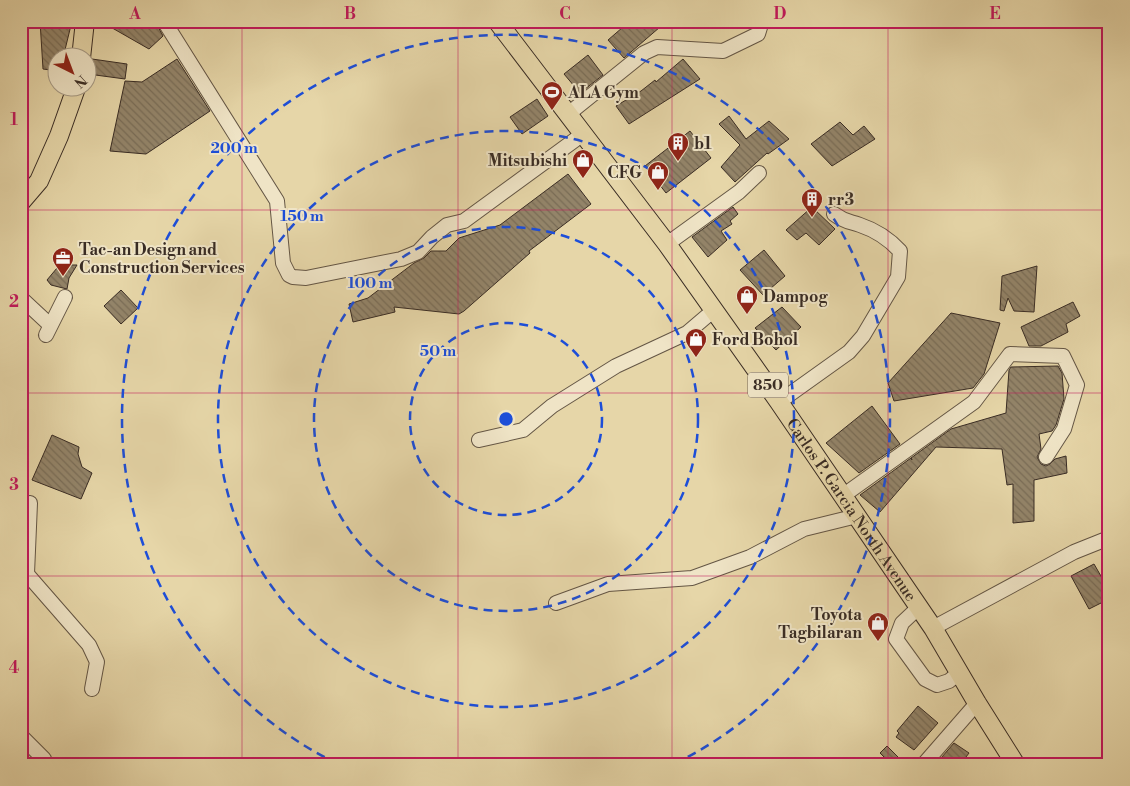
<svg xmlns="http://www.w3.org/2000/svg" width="1130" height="786" font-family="'Libre Bodoni',serif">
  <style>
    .building { fill: url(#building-back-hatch); stroke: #392c24 }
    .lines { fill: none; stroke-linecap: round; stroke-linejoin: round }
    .minor-casing { stroke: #645645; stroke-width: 16 }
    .major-casing { stroke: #392c24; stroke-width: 20 }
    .minor { stroke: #efe4c6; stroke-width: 14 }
    .major { stroke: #e6d6a8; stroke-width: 18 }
    .grid { fill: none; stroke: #c2185b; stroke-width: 1; stroke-opacity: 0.55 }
    .ring { fill: none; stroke: #1d4ed8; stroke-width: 2.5; stroke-dasharray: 9 6 }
    .labels { text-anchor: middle; stroke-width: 4; stroke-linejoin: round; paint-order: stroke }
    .shield { fill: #efe4c6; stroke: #706355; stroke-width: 1 }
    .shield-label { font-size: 15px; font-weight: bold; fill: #392c24 }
    .poi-label { font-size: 16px; font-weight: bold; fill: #392c24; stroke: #efe4c6; text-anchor: start }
    .street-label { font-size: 16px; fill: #392c24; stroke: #efe4c6 }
    .centre { fill: #1d4ed8; stroke: #efe4c6; stroke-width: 2.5 }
    .ring-label { font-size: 15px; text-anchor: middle; font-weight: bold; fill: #1d4ed8; stroke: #efe4c6; stroke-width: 4; stroke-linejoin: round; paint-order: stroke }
    .neatline { fill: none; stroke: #c2185b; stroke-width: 2 }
    .grid-label { font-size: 16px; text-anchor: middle; font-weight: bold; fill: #c2185b }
  </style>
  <defs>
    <pattern id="building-back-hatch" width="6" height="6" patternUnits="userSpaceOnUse" patternTransform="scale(1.25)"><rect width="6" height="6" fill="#938469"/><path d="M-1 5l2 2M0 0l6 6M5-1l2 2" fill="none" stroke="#796c56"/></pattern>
  </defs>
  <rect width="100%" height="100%" fill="#e6d6a8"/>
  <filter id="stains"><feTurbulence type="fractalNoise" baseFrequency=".004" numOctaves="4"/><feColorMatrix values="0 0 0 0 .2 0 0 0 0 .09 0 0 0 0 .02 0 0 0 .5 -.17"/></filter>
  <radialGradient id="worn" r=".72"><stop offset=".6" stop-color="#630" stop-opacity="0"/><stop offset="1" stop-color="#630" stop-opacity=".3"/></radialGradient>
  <g class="building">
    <path d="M40,21H72L63,58H58V71L43,69Z"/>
    <path d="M100,21H155L163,36L149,49Z"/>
    <path d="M630,21H667L624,58L608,40Z"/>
    <path d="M588,55L603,75L580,93L564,74Z"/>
    <path d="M92,59L127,64L125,79L88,74Z"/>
    <path d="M177,59L210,111L146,154L110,151L125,81L142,82Z"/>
    <path d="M683,59L700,79L629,124L616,106L641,91L655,80L656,82Z"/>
    <path d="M537,99L548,116L522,134L510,117Z"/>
    <path d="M729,116L746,139L769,121L789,139L768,154L767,153L735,182L721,167L740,145L719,124Z"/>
    <path d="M840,122L853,135L864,126L875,139L832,166L811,144Z"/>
    <path d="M690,131L711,158L666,193L645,166Z"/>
    <path d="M568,174L591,204L529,251L530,253L464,311L459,314L394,307L395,312L353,322L349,304L368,298L414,263L424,258L431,251H446L459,238L500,225Z"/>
    <path d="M733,207L738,214L730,221L732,224L721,231L727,240L708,257L692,237Z"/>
    <path d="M812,207L835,229L819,245L806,233L797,240L786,230Z"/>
    <path d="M764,250L785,276L763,295L740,270Z"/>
    <path d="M62,262L66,265H77L69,278L67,289L51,285L47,280Z"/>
    <path d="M1037,266L1034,312L1014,311L1008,298L1004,311L1000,310L1002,276Z"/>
    <path d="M121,290L138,308L121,324L104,306Z"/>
    <path d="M1073,302L1080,316L1066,324L1068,332L1041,346H1029L1021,327Z"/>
    <path d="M782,307L801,327L776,350L755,328Z"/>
    <path d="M951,313L1000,323L984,374L973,388L894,401L888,383Z"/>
    <path d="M1058,366L1062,373L1064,399L1056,425L1052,431L1039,434L1041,449L1037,457L1041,464L1046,466L1050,464L1055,459L1066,456L1067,473L1034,480V521L1013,523V484L1007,485L1002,449L936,447L880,512L860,495L911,458L912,460L911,458L951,429L1006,413L1009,370L1011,367Z"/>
    <path d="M872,406L900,444L859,473L826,443Z"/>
    <path d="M52,435L79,447L78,454L82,467L92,473L81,499L32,480Z"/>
    <path d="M1094,564L1109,590V599L1089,609L1071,576Z"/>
    <path d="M918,706L938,723L914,750L896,737L899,733L897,731Z"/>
    <path d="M954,743L969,753L960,765H935Z"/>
    <path d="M887,746L906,765H880L886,759L880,753Z"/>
  </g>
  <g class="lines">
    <g class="minor-casing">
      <g id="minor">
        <path d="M164,21L277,201L283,263L289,275L293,277L306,278L401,259L418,252L432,237L447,225L464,221L583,134"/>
        <path d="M567,115L644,53L657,47L723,51L758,34L762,21"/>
        <path d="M667,244L739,192L759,173"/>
        <path d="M21,298L50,325"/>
        <path d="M46,335L65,297"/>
        <path d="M779,402L849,352L863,336L898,277L900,251C889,239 875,230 860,225C848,221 845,222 834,214"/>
        <path d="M479,440L523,430L552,406L616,366L687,333L714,310"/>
        <path d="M844,495L974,402L1010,354L1063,356L1077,385L1064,429L1046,457"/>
        <path d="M27,574L89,645L97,662L92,689"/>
        <path d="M22,579L27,574L30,503"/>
        <path d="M556,603L608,584L692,578L750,557L804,529L857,516"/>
        <path d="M919,607L902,623L896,639L925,679L937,685L949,681L959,673"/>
        <path d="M933,628L1074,552L1109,538"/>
        <path d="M21,736L44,759"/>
        <path d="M923,765L977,703"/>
      </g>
    </g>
    <g class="major-casing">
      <g id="major">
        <path id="s1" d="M497,21L667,244L779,402L933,628L977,703L1016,765"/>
        <path d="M81,58L85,21"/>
        <path d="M21,202L39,181L59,136L76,88"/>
      </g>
    </g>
    <use href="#minor" class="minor"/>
    <use href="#major" class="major"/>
  </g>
  <path class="grid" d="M242,21V765M458,21V765M672,21V765M888,21V765M21,210H1109M21,393H1109M21,576H1109"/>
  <g class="ring">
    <circle cx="506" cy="419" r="96"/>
    <circle cx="506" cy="419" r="192"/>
    <circle cx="506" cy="419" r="288"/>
    <path d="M338 764A384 384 0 1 1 674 764"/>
  </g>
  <defs>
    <g id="stadium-pin" transform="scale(1.125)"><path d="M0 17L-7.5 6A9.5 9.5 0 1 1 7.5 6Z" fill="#8f2418" stroke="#efe4c6"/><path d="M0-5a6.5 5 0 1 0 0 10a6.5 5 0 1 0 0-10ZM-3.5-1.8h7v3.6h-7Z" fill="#fff"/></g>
    <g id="building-pin" transform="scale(1.125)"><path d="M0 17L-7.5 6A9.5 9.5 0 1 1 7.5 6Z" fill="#8f2418" stroke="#efe4c6"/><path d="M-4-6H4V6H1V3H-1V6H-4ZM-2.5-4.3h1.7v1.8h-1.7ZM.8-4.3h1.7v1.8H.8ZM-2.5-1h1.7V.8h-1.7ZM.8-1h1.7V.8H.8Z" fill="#fff"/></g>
    <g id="shop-pin" transform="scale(1.125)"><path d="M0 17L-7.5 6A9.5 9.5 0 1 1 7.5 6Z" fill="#8f2418" stroke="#efe4c6"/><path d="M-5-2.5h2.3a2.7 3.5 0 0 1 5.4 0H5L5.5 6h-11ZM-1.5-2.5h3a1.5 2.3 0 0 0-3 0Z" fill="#fff"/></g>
    <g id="office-pin" transform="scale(1.125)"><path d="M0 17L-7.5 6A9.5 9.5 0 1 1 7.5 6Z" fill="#8f2418" stroke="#efe4c6"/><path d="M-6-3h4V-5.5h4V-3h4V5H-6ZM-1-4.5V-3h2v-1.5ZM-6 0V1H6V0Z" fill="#fff"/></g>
  </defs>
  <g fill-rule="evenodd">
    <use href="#stadium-pin" x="552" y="92"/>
    <use href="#building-pin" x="678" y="143"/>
    <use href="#shop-pin" x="583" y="160"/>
    <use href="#shop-pin" x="658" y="172"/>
    <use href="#building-pin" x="812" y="199"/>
    <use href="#office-pin" x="63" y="258"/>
    <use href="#shop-pin" x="747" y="296"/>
    <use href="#shop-pin" x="696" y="339"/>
    <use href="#shop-pin" x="878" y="623"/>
  </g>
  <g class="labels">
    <rect class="shield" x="748" y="372.5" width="40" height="25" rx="4"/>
    <g class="shield-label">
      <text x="768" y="390">850</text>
    </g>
    <g class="poi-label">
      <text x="568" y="98">ALA Gym</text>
      <text x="694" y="149">b1</text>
      <text x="567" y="166" text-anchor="end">Mitsubishi</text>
      <text x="642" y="178" text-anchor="end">CFG</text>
      <text x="828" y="205">rr3</text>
      <text x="79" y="255">Tac-an Design and<tspan x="79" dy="18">Construction Services</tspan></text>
      <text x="763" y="302">Dampog</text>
      <text x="712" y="345">Ford Bohol</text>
      <text x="862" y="620" text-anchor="end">Toyota<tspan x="862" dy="18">Tagbilaran</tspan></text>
    </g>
    <g class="street-label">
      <text dy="6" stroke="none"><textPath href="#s1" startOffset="604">Carlos P. Garcia North Avenue</textPath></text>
    </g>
  </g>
  <circle cx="506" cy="419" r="8" class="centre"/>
  <g class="ring-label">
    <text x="234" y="153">200 m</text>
    <text x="302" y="221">150 m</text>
    <text x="370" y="288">100 m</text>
    <text x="438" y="356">50 m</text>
  </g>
  <rect width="1130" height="786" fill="none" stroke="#e6d6a8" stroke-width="55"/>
  <g transform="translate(72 72) rotate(138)"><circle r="24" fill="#efe4c6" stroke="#a69a85"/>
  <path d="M0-4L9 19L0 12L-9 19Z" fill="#8f2418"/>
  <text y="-8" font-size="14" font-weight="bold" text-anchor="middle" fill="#392c24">N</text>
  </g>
  <rect x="28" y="28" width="1074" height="730" class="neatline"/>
  <g class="grid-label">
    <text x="135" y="19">A</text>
    <text x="350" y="19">B</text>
    <text x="565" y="19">C</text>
    <text x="780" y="19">D</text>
    <text x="995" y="19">E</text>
    <text x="14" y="125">1</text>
    <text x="14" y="307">2</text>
    <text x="14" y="490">3</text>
    <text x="14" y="673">4</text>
  </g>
  <rect width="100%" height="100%" filter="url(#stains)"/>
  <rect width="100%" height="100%" fill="url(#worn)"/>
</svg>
